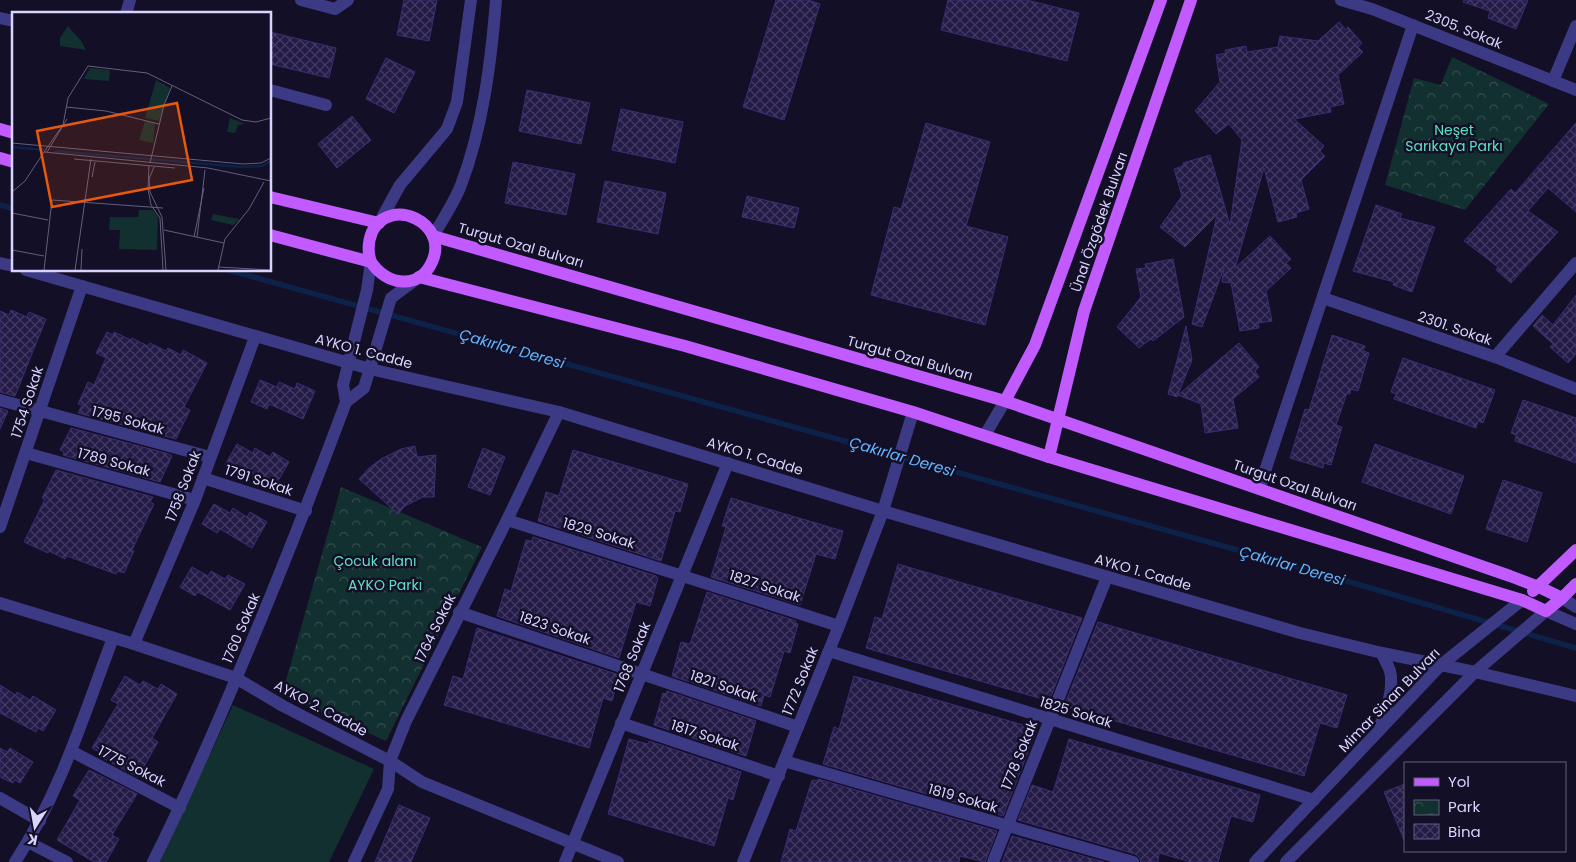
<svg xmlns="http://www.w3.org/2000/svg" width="1576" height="862" font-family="Poppins,sans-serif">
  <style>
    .park { fill: url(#park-crowns) }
    .garden { fill: #12302f }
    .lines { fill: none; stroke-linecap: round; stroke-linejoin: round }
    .stream { stroke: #0c2248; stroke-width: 5.5 }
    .building { fill: url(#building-cross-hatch); stroke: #3b2d73 }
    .minor { stroke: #3d3a85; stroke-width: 12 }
    .major { stroke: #c25bff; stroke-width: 12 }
    .labels { text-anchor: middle; stroke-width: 5; stroke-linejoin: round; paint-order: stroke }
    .street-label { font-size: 14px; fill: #d9d4ff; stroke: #130f26 }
    .park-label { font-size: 14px; fill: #5fe0c0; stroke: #130f26 }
    .water-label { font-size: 15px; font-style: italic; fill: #62b6ff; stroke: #130f26 }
    .inset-river { fill: none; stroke: #0c2248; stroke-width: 2.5 }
    .inset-road { fill: none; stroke: #625e7d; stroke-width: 1 }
    .view { fill: #e8590c; fill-opacity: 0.15; stroke: #e8590c; stroke-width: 2.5 }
    .inset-edge { fill: none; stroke: #d9d4ff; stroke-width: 2.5 }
  </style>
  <defs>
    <pattern id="park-crowns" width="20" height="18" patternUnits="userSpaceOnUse" patternTransform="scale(1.25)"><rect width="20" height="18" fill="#12302f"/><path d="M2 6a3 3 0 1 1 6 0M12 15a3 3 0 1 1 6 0" fill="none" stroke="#344d4e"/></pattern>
    <pattern id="building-cross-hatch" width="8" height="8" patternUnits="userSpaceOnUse" patternTransform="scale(1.25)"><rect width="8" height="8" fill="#241b47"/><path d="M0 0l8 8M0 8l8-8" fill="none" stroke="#433b63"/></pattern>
  </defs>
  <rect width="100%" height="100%" fill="#130f26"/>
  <g class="park">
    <path d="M1452,57L1549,104L1465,210L1385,185L1414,78L1441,85Z"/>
    <path d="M341,487L482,547L386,741L282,694Z"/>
  </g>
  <path class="garden" d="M233,705L374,769L329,862H160Z"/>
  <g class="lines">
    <g class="stream">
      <path d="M0,205L14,209"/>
      <path d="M228,270L1295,566L1576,648"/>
    </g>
  </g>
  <g class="building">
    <path d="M404,0H437L429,41L397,35Z"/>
    <path d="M776,0H808L820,4L784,120L743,107Z"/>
    <path d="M948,0H1027L1079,13L1067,61L941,30Z"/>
    <path d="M1464,0H1528L1516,29L1488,18L1490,11L1463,2Z"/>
    <path d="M1339,22L1346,30L1348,27L1362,43L1358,47L1363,52L1338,75L1344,104L1330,107L1331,112L1294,119L1324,146L1320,151L1325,156L1301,180L1309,209L1296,213L1297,217L1278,222L1264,168L1235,268L1270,236L1291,259L1286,263L1291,268L1266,291L1272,321L1258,323L1259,328L1240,331L1231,283L1222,282L1224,268L1202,327L1192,324L1217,215L1185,247L1160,227L1182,196L1174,169L1183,166V163L1210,155L1230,225L1242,140L1229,124L1216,134L1195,111L1220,82L1216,55L1226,53L1225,50L1246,46L1247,52L1278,47L1280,36L1318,41Z"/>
    <path d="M270,32L336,48L329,78L270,64Z"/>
    <path d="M386,58L415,72L394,113L366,99Z"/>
    <path d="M527,90L590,103L581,144L519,131Z"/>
    <path d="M621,109L683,122L675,163L612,150Z"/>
    <path d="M352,116L371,140L337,168L318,144Z"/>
    <path d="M926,123L990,142L966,226L1008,237L985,325L871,295L894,207L901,209Z"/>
    <path d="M1576,123V212L1548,188L1528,211L1558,232L1511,283L1496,270L1498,267L1464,241L1511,189L1515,193Z"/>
    <path d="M513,162L575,174L566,215L505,203Z"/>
    <path d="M605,181L666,193L658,234L597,222Z"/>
    <path d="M747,196L799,208L794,228L742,217Z"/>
    <path d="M1376,205L1402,214L1400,218L1435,227L1412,292L1393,285L1394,282L1353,271Z"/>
    <path d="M1173,259L1184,317L1153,341L1151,339L1139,348L1117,327L1141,297L1136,269L1146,268L1145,264Z"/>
    <path d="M1576,295V354L1568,363L1550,347L1553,344L1533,326L1542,315L1553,325Z"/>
    <path d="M11,310L27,317L29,312L46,319L15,396L0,392V311L9,315Z"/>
    <path d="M1186,326L1192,360L1177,397L1168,394Z"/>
    <path d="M107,332L113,335L114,332L131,340L132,338L148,346L150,343L166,351L168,348L181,355L183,350L207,363L184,407L190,410L176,439L78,413L82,405L78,404L88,382L94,385L106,358L96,353Z"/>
    <path d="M1332,335L1365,346L1363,351L1369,353L1358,391L1351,389L1350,394L1347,393L1336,425L1342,427L1331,465L1324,463L1323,468L1290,458L1305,409L1309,410Z"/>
    <path d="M1239,343L1259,367L1255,371L1259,377L1233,399L1238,428L1205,433L1201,404L1178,395Z"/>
    <path d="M1403,358L1495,390L1483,423L1478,421L1476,428L1394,399L1396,394L1391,392Z"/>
    <path d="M260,380L277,387L279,382L295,389L297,383L315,391L303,419L269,404L267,409L251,402Z"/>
    <path d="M1523,400L1576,418V463L1515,441L1516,435L1511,433Z"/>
    <path d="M0,408L8,411L0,429Z"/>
    <path d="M71,428L169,454L172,456L160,482L63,455L64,452L60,450Z"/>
    <path d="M237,444L253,453L255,448L270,457L273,452L289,462L274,488L242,469L240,473L225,465Z"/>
    <path d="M1375,444L1464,476L1451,514L1362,482Z"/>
    <path d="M415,446L417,457L436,455L434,497H423L405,506L398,514L359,479L369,468L381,459L401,449Z"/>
    <path d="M483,448L505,457L490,495L468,487Z"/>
    <path d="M573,450L688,484L680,512L675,511L661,561L538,521L546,492L559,496Z"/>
    <path d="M56,470L153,497L150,502L154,504L132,550L134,551L124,573L118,571L116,574L67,556L65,559L49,551L48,553L24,542L45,499L42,498Z"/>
    <path d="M1503,480L1542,493L1527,542L1486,529Z"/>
    <path d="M731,498L843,531L835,559L816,554L800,605L711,577L726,527L722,526Z"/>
    <path d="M214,504L230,513L233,508L247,517L250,512L267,522L252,548L220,529L217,533L202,524Z"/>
    <path d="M533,537L656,576L658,578L650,606L636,602L619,658L497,616L505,589L511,591L526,540L532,541Z"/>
    <path d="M898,564L1082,618L1049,701L866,648L875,617L882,619Z"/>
    <path d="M192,567L208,576L211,571L225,579L228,575L245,584L230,610L198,592L195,596L180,587Z"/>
    <path d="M707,592L796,621L795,623L798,624L790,653L784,651L770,697L764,695L761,706L672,676L681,642L690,644Z"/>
    <path d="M1098,622L1347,695L1337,728L1320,723L1304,776L1064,706Z"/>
    <path d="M477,628L619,675L612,701L603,698L589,748L444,705L453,676L463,679Z"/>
    <path d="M125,676L140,685L143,681L158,689L161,684L177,694L152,738L158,742L138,777L97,755L99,752L92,748L118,704L111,700Z"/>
    <path d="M854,676L1037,729L1003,816L823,764L834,727L839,729Z"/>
    <path d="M0,685L16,695L17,692L30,700L33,696L56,710L43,731L38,728L36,732L0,713Z"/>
    <path d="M667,691L756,721L746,756L654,725L663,693L666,694Z"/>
    <path d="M629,739L648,744L649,741L741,772L733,800L728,798L714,846L608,814Z"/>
    <path d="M1069,739L1260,795L1253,822L1231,816L1218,862H1191L1159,853L1158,862H1141L1139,857L1135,854L1018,820L1032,785L1053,792Z"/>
    <path d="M0,748L7,752L10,748L33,762L20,783L15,780L13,783L0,777Z"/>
    <path d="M89,770L137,794L112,835L119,839L106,862H94L57,840L80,800L73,796Z"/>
    <path d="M818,779L997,831L985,862L960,856L959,862H781L790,829L796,831L812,780L818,781Z"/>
    <path d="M1405,784V840H1404L1384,792Z"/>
    <path d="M399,805L430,818L411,862H375Z"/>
    <path d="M1012,836L1104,862H1002Z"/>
  </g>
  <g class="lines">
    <g class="minor">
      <path d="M301,0L335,9L348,0"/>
      <path d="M1341,0L1372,9L1576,90"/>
      <path d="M126,14L130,0"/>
      <path d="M0,18L14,21"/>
      <path d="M1553,81L1576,26"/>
      <path d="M270,90L326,105"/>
      <path d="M379,223L400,185L447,129L457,102L471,0"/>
      <path d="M433,236C443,219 454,203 461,185C483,127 491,62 496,0"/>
      <path d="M0,263L14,266"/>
      <path d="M26,270L370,369L559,412L883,511L1300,633L1382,653L1475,672L1576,696"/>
      <path d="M1323,298L1495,357L1576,389"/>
      <path d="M1495,357L1576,263"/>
      <path d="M0,400L210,457"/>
      <path d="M346,402L364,388L391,298L418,278"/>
      <path d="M985,435L1005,401"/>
      <path d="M26,453L195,500"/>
      <path d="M203,478L306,511"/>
      <path d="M1259,489L1413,25"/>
      <path d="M507,520L839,626"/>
      <path d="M0,527L82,286"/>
      <path d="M1562,598L1576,607"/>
      <path d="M0,603L134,644L236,678L283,706L390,761L422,782L618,862"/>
      <path d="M459,612L798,727"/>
      <path d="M134,644L195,500L255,337"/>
      <path d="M829,651L1314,800"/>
      <path d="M621,723L779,776"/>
      <path d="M1380,725C1387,711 1394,686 1390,671C1388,665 1384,659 1382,653"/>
      <path d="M71,751L180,808"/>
      <path d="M784,761L1133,862"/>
      <path d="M0,798L40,821"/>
      <path d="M28,842L67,862"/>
      <path d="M15,862C60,794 84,714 113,638"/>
      <path d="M153,862C188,792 219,720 249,648C283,567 315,485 346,402L343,385L367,290L371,262"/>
      <path d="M354,862L388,789L390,761L406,721L507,520L559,412"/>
      <path d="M565,862L728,463"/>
      <path d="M743,862L839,626L883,511L913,412"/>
      <path d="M993,862L1107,577"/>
      <path d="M1255,862L1441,665L1522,600"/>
      <path d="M1286,862L1475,672L1546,611L1576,624"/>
    </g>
    <g class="major">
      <path d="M0,129L14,133"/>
      <path d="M0,158L14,162"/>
      <path d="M270,197L379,223"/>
      <path d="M270,235L371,262C386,285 419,291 432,262C450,223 390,195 372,232C368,242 367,251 371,262"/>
      <path d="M433,236L1005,401L1510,576L1539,587L1562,598"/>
      <path d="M419,277L685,346L913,412L1049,457L1522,600L1546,611L1562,598L1576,584"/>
      <path d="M1005,401L1035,345L1161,0"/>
      <path d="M1049,457L1084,311L1191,0"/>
      <path d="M1533,591L1576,550"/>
    </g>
  </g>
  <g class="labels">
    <g class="street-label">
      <text transform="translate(1464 29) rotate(22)" y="5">2305. Sokak</text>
      <text transform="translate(1099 222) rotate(-71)" y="5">Ünal Özgödek Bulvarı</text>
      <text transform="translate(521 245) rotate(16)" y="5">Turgut Ozal Bulvarı</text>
      <text transform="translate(1455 328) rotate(19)" y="5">2301. Sokak</text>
      <text transform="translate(364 351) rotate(15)" y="5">AYKO 1. Cadde</text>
      <text transform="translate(910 358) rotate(16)" y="5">Turgut Ozal Bulvarı</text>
      <text transform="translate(27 402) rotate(-72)" y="5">1754 Sokak</text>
      <text transform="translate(128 420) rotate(15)" y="5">1795 Sokak</text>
      <text transform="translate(755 456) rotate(17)" y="5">AYKO 1. Cadde</text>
      <text transform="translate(114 462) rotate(15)" y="5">1789 Sokak</text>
      <text transform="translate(259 480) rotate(18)" y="5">1791 Sokak</text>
      <text transform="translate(1295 485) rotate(19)" y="5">Turgut Ozal Bulvarı</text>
      <text transform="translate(183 486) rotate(-69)" y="5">1758 Sokak</text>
      <text transform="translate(599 533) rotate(17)" y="5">1829 Sokak</text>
      <text transform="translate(1143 572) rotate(16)" y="5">AYKO 1. Cadde</text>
      <text transform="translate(765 586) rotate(18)" y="5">1827 Sokak</text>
      <text transform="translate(241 628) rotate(-67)" y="5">1760 Sokak</text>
      <text transform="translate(435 628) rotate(-64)" y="5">1764 Sokak</text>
      <text transform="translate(555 628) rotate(19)" y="5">1823 Sokak</text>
      <text transform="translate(632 657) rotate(-68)" y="5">1768 Sokak</text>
      <text transform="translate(800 681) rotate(-68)" y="5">1772 Sokak</text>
      <text transform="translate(724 686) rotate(19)" y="5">1821 Sokak</text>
      <text transform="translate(1389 700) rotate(-46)" y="5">Mimar Sinan Bulvarı</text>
      <text transform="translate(321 708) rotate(28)" y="5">AYKO 2. Cadde</text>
      <text transform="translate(1076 712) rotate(17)" y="5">1825 Sokak</text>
      <text transform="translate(705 735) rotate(18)" y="5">1817 Sokak</text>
      <text transform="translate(1019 755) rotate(-68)" y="5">1778 Sokak</text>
      <text transform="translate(132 766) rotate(27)" y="5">1775 Sokak</text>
      <text transform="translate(963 798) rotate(16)" y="5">1819 Sokak</text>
    </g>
    <g class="park-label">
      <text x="1454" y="135">Neşet<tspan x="1454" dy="16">Sarıkaya Parkı</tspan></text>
      <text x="375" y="566">Çocuk alanı</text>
      <text x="385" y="590">AYKO Parkı</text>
    </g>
    <g class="water-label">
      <text transform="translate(512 349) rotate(16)" y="5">Çakırlar Deresi</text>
      <text transform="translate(902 457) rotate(16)" y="5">Çakırlar Deresi</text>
      <text transform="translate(1292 566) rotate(16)" y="5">Çakırlar Deresi</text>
    </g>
  </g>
  <g transform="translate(12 12)">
    <rect width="259" height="259" fill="#130f26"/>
    <path d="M56,14L70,30L74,38L48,34V26Z" fill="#12302f"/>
    <path d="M78,56L98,58L97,69L72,67ZM218,106L233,112L226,113L223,121L215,120ZM133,109L143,111L141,131L127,128ZM127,198H141L146,205L145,238L107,237L108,218H97L98,205H126ZM201,202L227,207V208L221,213L199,208Z" fill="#12302f"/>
    <path d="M144,68L158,76L147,109L133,106Z" fill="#12302f"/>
    <path class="inset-river" d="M0,135L32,138M43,139L230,155L250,154L259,149"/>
    <path class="inset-road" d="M76,54L135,61L230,108L244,110L259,106M54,95L94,99L147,112M0,131L231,152L249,151L259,146M32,140L51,113L56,86L76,54M35,140L55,107M62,147L163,156M138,151L152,93L160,74M137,154L136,177L139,193L148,206L151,258M142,155L137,167L138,180L150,205L154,258M80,165L83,150M0,180L13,169L32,140L196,156L259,169M0,201L36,208M152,218L212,231M182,225L192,176M185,225L193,158M0,238L32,244M206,255L259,258M32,258L40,188L151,196M63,258L79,147M69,258L70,237M206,258L213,227L237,197L252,170"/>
    <path class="view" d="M165,91L180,168L40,195L25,119Z"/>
    <rect width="259" height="259" class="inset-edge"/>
  </g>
  <rect x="1404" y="762" width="162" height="90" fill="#130f26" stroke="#625e7d"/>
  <rect x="1414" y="778" width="25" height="8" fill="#c25bff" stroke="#625e7d"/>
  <text x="1448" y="787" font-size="15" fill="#d9d4ff">Yol</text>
  <rect x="1414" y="800" width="25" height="15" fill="url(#park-crowns)" stroke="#625e7d"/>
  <text x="1448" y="812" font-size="15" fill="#d9d4ff">Park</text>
  <rect x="1414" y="824" width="25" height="15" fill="url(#building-cross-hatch)" stroke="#625e7d"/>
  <text x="1448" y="837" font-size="15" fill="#d9d4ff">Bina</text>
  <g transform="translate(35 827) rotate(191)" stroke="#130f26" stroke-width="4" paint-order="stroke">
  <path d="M0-4L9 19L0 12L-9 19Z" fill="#d9d4ff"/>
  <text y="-8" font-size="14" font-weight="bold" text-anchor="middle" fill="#d9d4ff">K</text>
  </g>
</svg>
